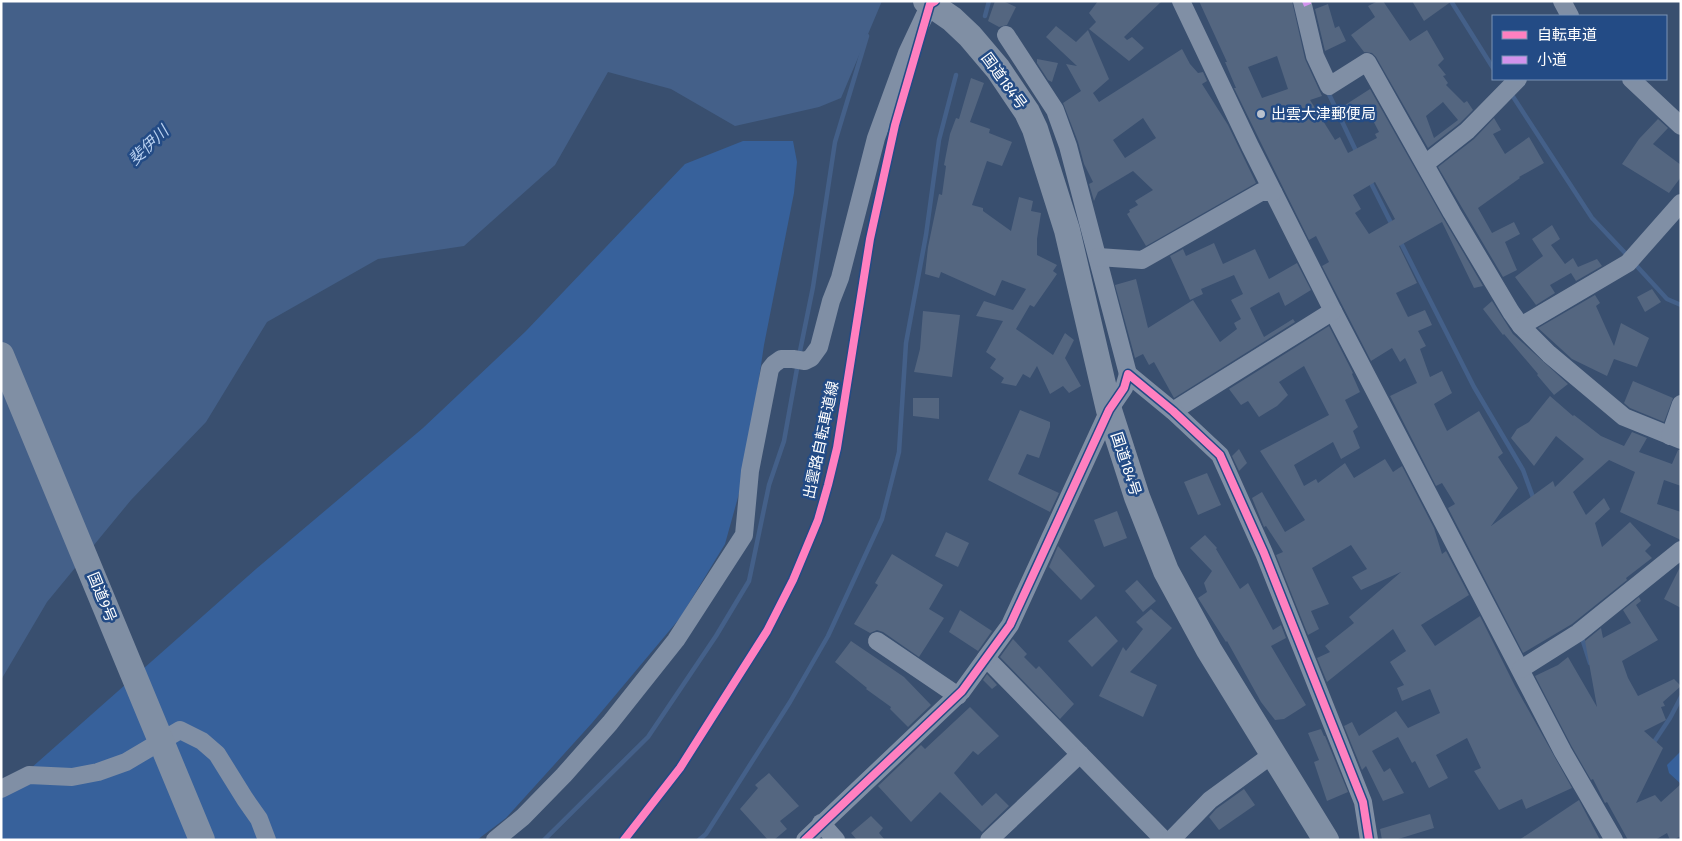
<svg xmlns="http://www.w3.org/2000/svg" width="1682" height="841" font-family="'Fira Sans Condensed','Noto Sans JP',sans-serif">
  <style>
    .green { fill: #37619b }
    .water { fill: #446089 }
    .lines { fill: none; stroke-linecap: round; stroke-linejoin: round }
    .stream { stroke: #446089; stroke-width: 4.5 }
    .building { fill: #546680; fill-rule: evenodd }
    .minor { stroke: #808fa5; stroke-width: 18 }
    .highway { stroke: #808fa4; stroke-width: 26 }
    .quiet { stroke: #d193ec; stroke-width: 6; stroke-dasharray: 12 6; stroke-linecap: butt }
    .cycleway-casing { stroke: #234b85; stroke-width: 11 }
    .cycleway { stroke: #ff80c0; stroke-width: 8 }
    .poi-dot { fill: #bac1cd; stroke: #234b85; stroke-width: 2 }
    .labels { text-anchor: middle; stroke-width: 5; stroke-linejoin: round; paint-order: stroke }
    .street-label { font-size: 15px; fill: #fff; stroke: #234b85 }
    .poi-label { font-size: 15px; fill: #fff; stroke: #234b85; text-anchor: start }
    .water-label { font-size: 16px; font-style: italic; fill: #b8d0f0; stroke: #234b85 }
  </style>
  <rect width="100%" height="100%" fill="#394f6f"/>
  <g class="green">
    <path d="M743,141H793L797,162L794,193L764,345L745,472L725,544L680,618L592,723L506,818L477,840H1V781L30,769L256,569L423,428L526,331L685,164Z"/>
    <path d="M1681,751V784L1669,773L1667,765Z"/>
  </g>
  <path class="water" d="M1,1H882L841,98L819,107L735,126L671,89L608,72L555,165L464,246L378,259L267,322L206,422L131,500L47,602L1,680Z"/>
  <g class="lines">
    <g class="stream">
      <path d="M1451,1L1493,68"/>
      <path d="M985,16L989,1"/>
      <path d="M1327,90L1357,153"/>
      <path d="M1510,92L1592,218L1628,256"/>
      <path d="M1370,181L1392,225"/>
      <path d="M1400,241L1474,387L1523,470L1534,500"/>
      <path d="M1633,262L1667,299L1681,305"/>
      <path d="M799,356L813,287L835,142L867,36"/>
      <path d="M1581,635L1590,663"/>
      <path d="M1652,745L1670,718L1681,697"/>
      <path d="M544,840L648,737L716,636L749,581L769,485L784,441L798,363"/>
      <path d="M699,840L706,834L790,702L828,636L882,519L899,452L906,343L926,235L939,140L956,75"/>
    </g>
  </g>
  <g class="building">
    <path d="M995,1H1003L1016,7L1007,25L999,27L988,21Z"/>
    <path d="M1098,1H1162L1124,37L1127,40L1132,37L1144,48L1129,61L1089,29L1096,22L1089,13Z"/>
    <path d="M1199,1H1292L1305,59L1322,96L1310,100L1335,140L1340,137L1348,153L1377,138L1375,134L1379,132L1366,107L1347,118L1342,107L1370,89L1443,218L1483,286L1474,288L1442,222L1399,246L1417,283L1396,293L1408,317L1425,310L1432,325L1418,331L1426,346L1420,349L1430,377L1442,371L1452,393L1434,404L1447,431L1479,411L1503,453L1498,457L1518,488L1491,526L1553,481L1555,487L1584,459L1556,436L1534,466L1511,438L1517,429L1529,422L1550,396L1573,416L1574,415L1601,436L1624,446L1632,432L1647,438L1639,452L1672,464L1678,450H1681V486L1664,480L1657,504L1681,512V540L1620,512L1635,472L1609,460L1573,492L1586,515L1604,498L1610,509L1595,523L1602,547L1630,522L1651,545L1645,551L1652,558L1626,578L1627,580L1572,624L1523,653L1448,508L1455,504L1442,483L1436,486L1390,396L1417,383L1405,358L1400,362L1392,348L1371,361L1322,266L1329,262L1316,236L1309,240L1260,141L1234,88H1236L1225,62H1227ZM1277,56L1288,89L1262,98L1248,67ZM1375,182L1395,219L1369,234L1355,213L1361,209L1353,195Z"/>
    <path d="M1378,1H1383L1410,41L1427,30L1444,59L1438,65L1446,75L1443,76L1448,83L1446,85L1464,103L1467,101L1473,110L1460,123L1428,148L1376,57L1372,53L1364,52L1351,35L1375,17L1368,6ZM1443,102L1458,120L1434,138L1426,116Z"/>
    <path d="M1412,1H1452L1424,21Z"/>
    <path d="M1328,4L1335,28L1339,26L1346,41L1325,51L1315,9Z"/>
    <path d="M1056,26L1076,42L1088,30L1109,79L1093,93L1099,102L1182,49L1190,64L1198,73L1203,72L1207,81L1202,84L1228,125L1256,183L1146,246L1127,214L1130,212L1129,210L1138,205L1135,201L1153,190L1133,171L1098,192L1094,201L1089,184L1093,182L1084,164L1078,142L1063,103L1081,91L1066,64L1077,66L1046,37ZM1143,118L1156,138L1125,158L1113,140Z"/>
    <path d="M1037,59L1058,63L1052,82L1048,80L1037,63Z"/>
    <path d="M971,78L984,83L970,122L990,129L989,133L1012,142L1002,166L987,161L972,205L983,208V211L1011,231L1019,197L1033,201L1031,211L1041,213L1037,239V255L1057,265L1053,271L1057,274L1034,307L1030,305L1016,329L1053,355L1065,333L1074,340L1065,358L1081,386L1069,393L1063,386L1050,394L1037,366L1030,378L1023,374L1016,386L1001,383L1004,378L990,368L996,359L986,352L1003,321L976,316L984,301L1013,310L1026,289L1002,280L995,296L941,272L939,278L925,274L928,247L939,194L942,195L946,166L944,165L950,134L956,118L959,119Z"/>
    <path d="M1494,118L1501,130L1493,134L1505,154L1529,137L1544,163L1519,177L1520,178L1478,208L1492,233L1514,222L1520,234L1505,242L1517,270L1503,277L1438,167L1474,139Z"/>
    <path d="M1658,119L1668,128L1653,144L1681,165V177L1669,193L1622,164L1639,139Z"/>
    <path d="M1552,225L1560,239L1551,245L1565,264L1573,258L1578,267L1597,259L1602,266L1576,281L1571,273L1550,285L1555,293L1536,305L1515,277L1543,256L1532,239Z"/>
    <path d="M1214,243L1223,264L1255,249L1269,279L1297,263L1311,290L1285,306L1279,292L1250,308L1264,337L1293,319L1295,322L1174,398L1154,362L1149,365L1143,354L1135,358L1115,285L1136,279L1148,328L1193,300L1220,342L1237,329L1234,323L1241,319L1231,300L1243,294L1234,275L1201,289L1203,294L1190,300L1170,256L1183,249L1186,256Z"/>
    <path d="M1652,289L1661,302L1645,312L1637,297Z"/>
    <path d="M1595,295L1600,303L1596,306L1614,346L1621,323L1649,338L1637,367L1614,359L1607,376L1572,359L1538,328Z"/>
    <path d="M1492,301L1513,334L1568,384L1554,395L1537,375L1538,374L1504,334L1503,335L1483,309Z"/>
    <path d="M923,311L960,315L952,377L914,372L920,349Z"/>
    <path d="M1329,326L1353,373L1352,374L1360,392L1345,400L1358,427L1353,431L1360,448L1341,459L1333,442L1294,465L1304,486L1316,479L1318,483L1345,463L1354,478L1385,459L1393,472L1402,466L1434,528L1442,554L1446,551L1469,595L1421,625L1435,646L1480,616L1515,686L1572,788L1526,809L1522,799L1499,810L1474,771L1481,768L1467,738L1436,755L1448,778L1429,788L1415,761L1412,763L1398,737L1372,751L1384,772L1390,768L1404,793L1383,801L1366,766L1362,770L1344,726L1352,722L1359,736L1396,711L1408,728L1440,713L1430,689L1402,701L1397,688L1404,685L1390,662L1406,651L1393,629L1327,682L1317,658L1330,652L1325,646L1354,623L1349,617L1401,572L1361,590L1352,577L1367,569L1351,545L1312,568L1329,604L1311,611L1319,629L1308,635L1276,555L1283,552L1266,526L1264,527L1252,498L1262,492L1285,532L1305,520L1260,451L1329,415L1304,366L1279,382L1288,395L1277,406L1259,417L1248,401L1241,405L1229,389Z"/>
    <path d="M1633,381L1673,398L1664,422L1630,408L1624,403Z"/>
    <path d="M913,398H939V419L913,416Z"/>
    <path d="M1020,410L1050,422V427L1039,458L1027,454L1018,474L1059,493L1050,512L988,480Z"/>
    <path d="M1239,449L1247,463L1239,471L1232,456Z"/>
    <path d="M1207,473L1221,505L1198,515L1184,482Z"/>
    <path d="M1117,511L1127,538L1104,547L1094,520Z"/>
    <path d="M946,532L969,543L958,567L935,556Z"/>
    <path d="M1205,535L1217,548L1216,549L1240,589L1248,583L1273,630L1281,625L1286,638L1271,646L1306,705L1284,719L1275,720L1261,702L1227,641L1226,642L1198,598L1207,592L1204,583L1212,571L1190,548Z"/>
    <path d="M1058,546L1095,586L1081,600L1049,567Z"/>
    <path d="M892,554L943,585L929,609L944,618L919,657L883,632L877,630L870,633L854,624L878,585L875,583Z"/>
    <path d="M1681,565V608L1664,599Z"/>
    <path d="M1137,580L1156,601L1143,612L1125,591Z"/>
    <path d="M1639,597L1641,601L1636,605L1658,640L1622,661L1628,678L1638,696L1674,679L1681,686L1663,702L1665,706L1661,707L1666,720L1644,731L1663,748L1636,803L1655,795L1661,802L1681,784V836L1673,840H1670L1667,833L1655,840H1628L1607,802L1605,803L1593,779L1591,780L1572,747L1535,676L1558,665L1568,657L1597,707L1585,641L1601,628L1603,638L1631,623L1623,610Z"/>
    <path d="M1151,609L1172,628L1130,672L1157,685L1143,717L1099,696L1123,647L1126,651L1143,629L1136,622Z"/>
    <path d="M960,610L992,631L978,651L949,632Z"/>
    <path d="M1096,616L1118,641L1092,667L1068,641Z"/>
    <path d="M1013,639L1027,654L1024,657L1036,669L1039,666L1074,704L1060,719L1000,657Z"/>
    <path d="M851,641L904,677L931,705L908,727L890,709L891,707L866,689L867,688L835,662Z"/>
    <path d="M987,674L997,685L992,689L983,680Z"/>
    <path d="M970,707L999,736L978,755L973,751L954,773L982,806L996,793L1009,806L982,832L940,792L911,822L878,786L921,745L925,749Z"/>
    <path d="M1321,729L1324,736H1325L1348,792L1327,801L1314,762L1319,760L1308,733Z"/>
    <path d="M769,773L799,806L780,821L787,829L774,840H768L740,809L758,788L755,785Z"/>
    <path d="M1244,789L1255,805L1219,830L1209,817L1216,809Z"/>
    <path d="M1579,800L1600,840H1519Z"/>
    <path d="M1430,814L1434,828L1395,840H1382L1380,829Z"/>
    <path d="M871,816L883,828L879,833L885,840H857L851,833Z"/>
  </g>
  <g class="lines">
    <g class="minor">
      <path d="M1181,1L1250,146L1333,311L1563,752L1614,840"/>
      <path d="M1302,1L1315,56L1329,86L1367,62L1452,213L1511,312L1521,326L1549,354L1624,417L1681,440"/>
      <path d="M1562,1L1570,16"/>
      <path d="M1006,35L1055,110L1068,146L1128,374"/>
      <path d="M1631,79L1681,126"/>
      <path d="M1425,164L1467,131L1518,79"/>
      <path d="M1098,257L1142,260L1261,192H1273"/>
      <path d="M1521,326L1628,263L1681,203"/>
      <path d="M1173,411L1333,311"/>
      <path d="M1670,436L1681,404"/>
      <path d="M877,641L958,696"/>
      <path d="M986,658L1164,840"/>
      <path d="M1521,669L1578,633L1681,550"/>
      <path d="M1,789L29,775L72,777L98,772L126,762L180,730L202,741L217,754L245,799L259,819L267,840"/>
      <path d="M821,823L836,840"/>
      <path d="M495,840L523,817L564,775L610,723L676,640L744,535L750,471L770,369L774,364L781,359H793L805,361L811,358L819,347L831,301L840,278L876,138L907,53L930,4"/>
      <path d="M805,840L962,691L1010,625L1109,410L1124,388L1128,374L1173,411L1220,455L1264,553L1363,802L1369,840"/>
      <path d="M989,840L1080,754"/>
      <path d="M1171,840L1210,800L1273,754"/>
    </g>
    <g class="highway">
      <path d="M926,1L952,19L970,36L998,69L1027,112L1035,129L1067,230L1109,410L1137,497L1166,571L1209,650L1326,840"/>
      <path d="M1,355L202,840"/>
    </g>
    <path class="quiet" d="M1303,4L1310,1"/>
    <g class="cycleway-casing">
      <g id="cycleway">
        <path d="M624,840L680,768L767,631L793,580L818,520L828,485L837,448L870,239L895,125L930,4L935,1"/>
        <path d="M805,840L962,691L1010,625L1109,410L1124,388L1128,374L1173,411L1220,455L1264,553L1363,802L1369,840"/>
      </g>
    </g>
    <use href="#cycleway" class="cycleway"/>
  </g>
  <circle class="poi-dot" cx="1261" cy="114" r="5"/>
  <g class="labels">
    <g class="street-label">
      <text transform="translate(1004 81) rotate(54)" y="5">国道184号</text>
      <text transform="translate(821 440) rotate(-78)" y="5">出雲路自転車道線</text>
      <text transform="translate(1126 464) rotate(72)" y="5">国道184号</text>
      <text transform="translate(102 597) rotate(68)" y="5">国道9号</text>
    </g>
    <g class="poi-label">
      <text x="1271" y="119">出雲大津郵便局</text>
    </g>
    <g class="water-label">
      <text transform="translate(148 145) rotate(-44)" y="6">斐伊川</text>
    </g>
  </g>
  <rect width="1682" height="841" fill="none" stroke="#ffffff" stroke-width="5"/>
  <rect x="1492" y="15" width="175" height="65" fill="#234b85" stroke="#7b93b6"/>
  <rect x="1502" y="31" width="25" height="8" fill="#ff80c0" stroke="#7b93b6"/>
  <text x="1537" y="40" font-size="15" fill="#ffffff">自転車道</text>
  <rect x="1502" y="56" width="25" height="8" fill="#d193ec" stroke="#7b93b6"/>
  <text x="1537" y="65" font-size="15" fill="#ffffff">小道</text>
</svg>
